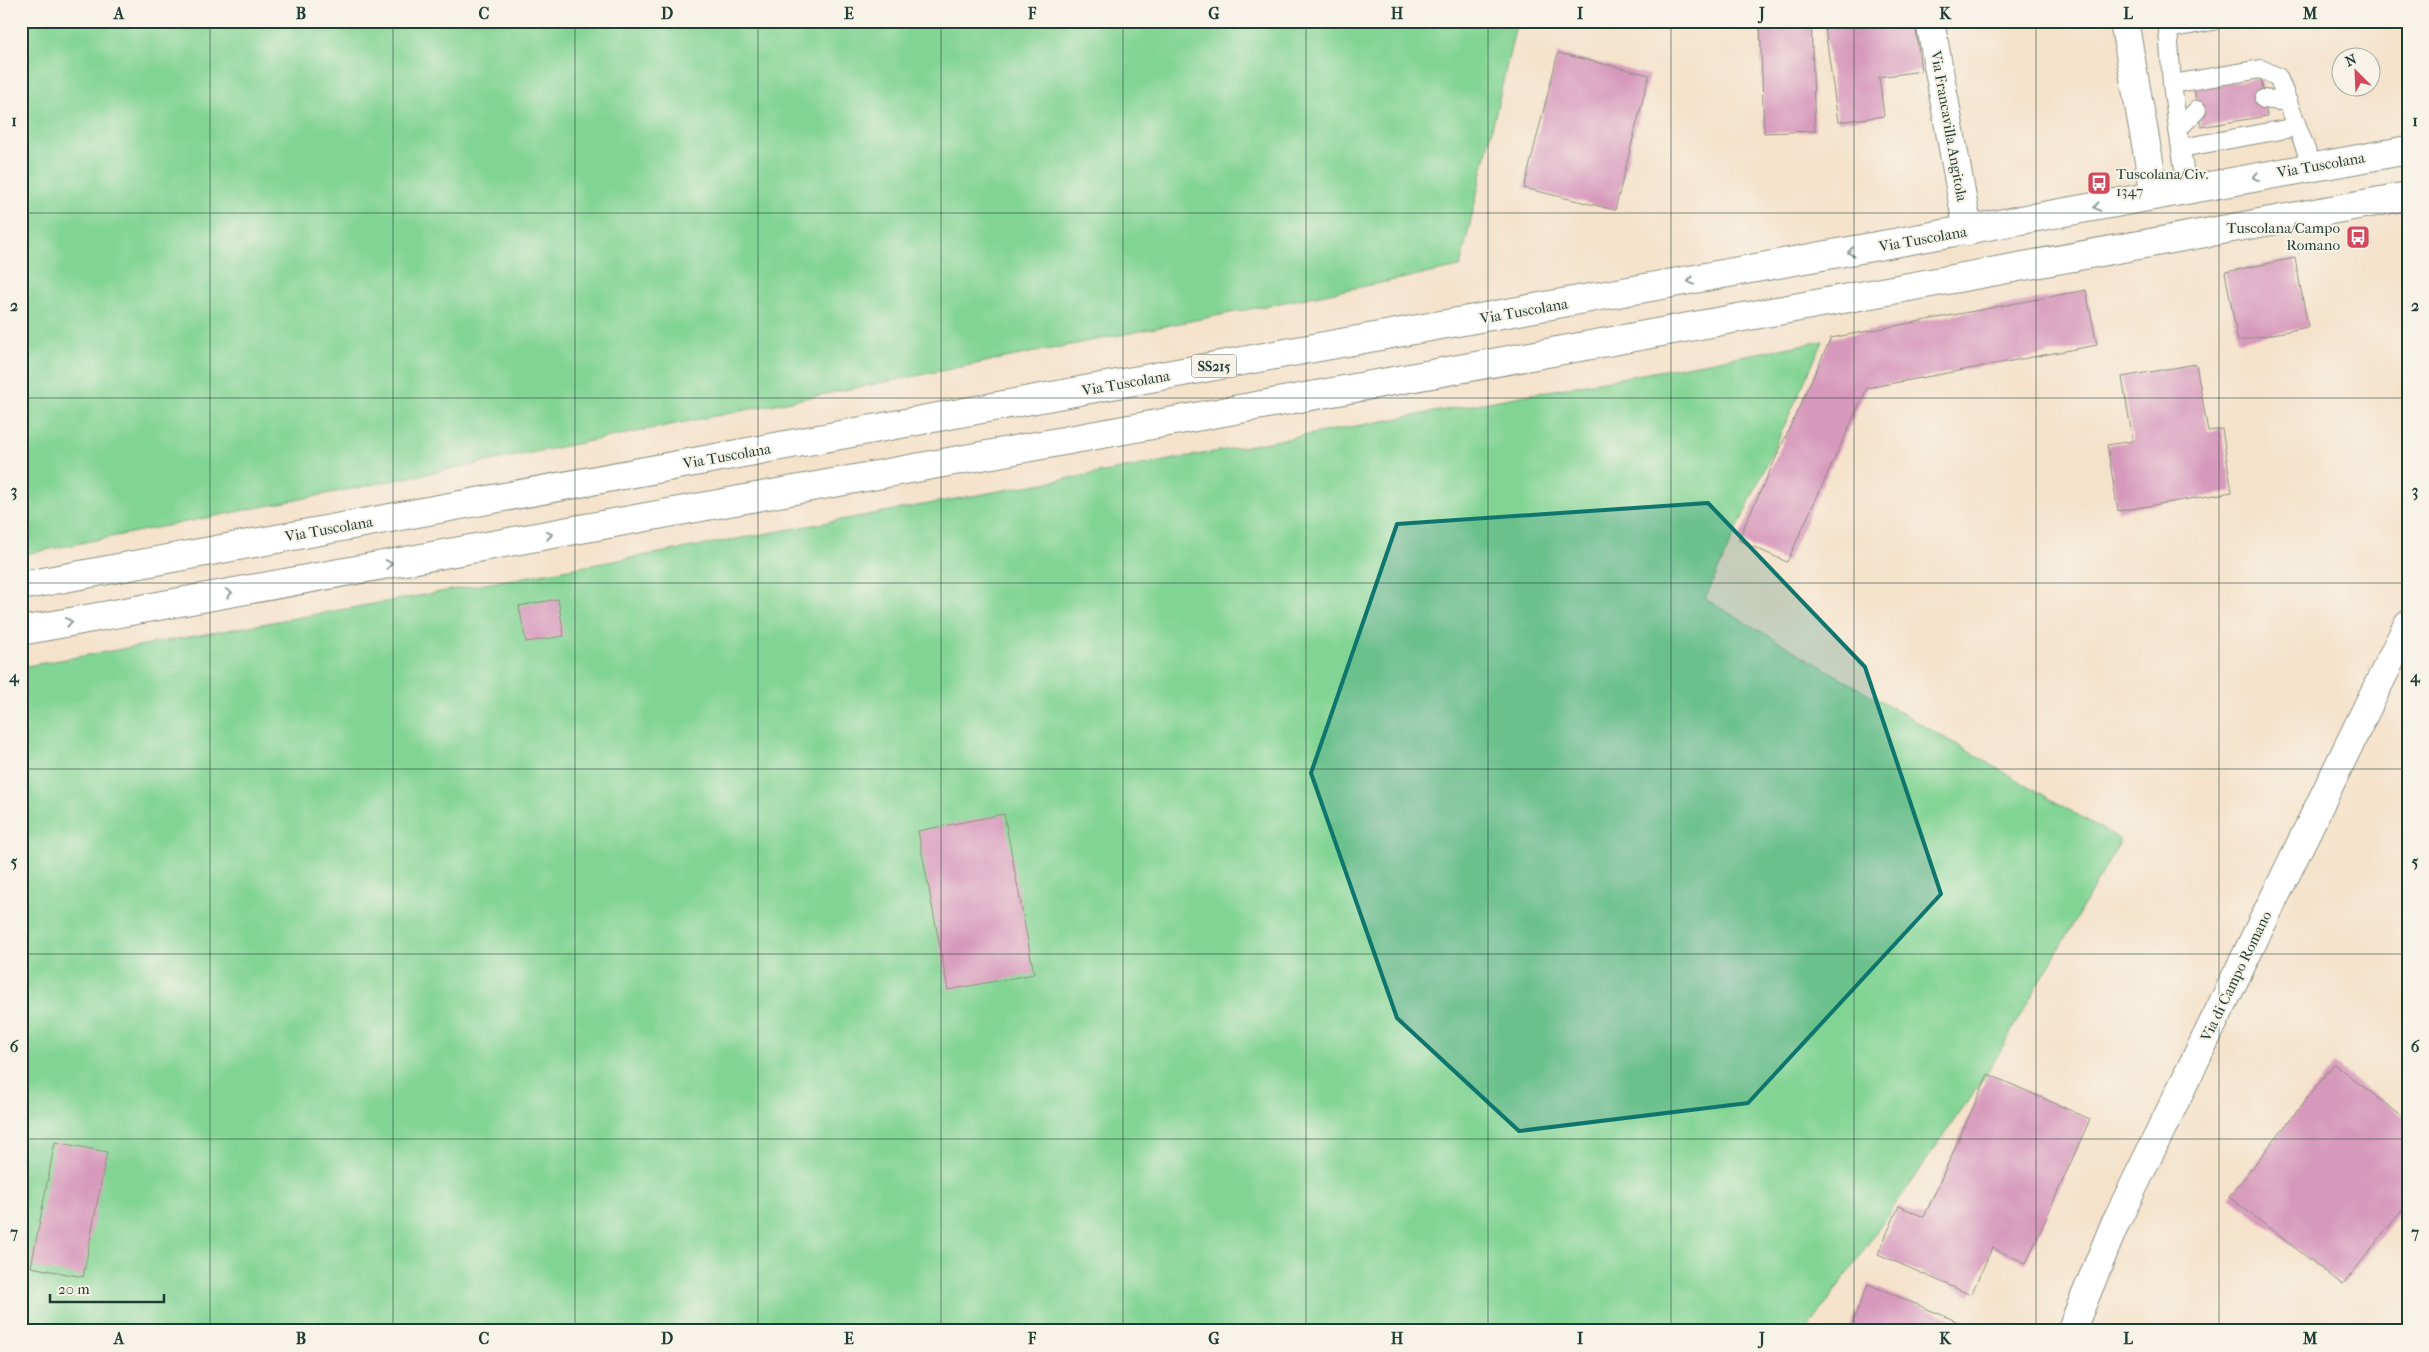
<svg xmlns="http://www.w3.org/2000/svg" width="2429" height="1352" font-family="'IM FELL French Canon',serif">
  <style>
    .green { fill: #82d494; stroke: #508864 }
    .building { fill: #d799bb }
    .lines { fill: none; stroke-linecap: round; stroke-linejoin: round }
    .lane-casing { stroke: #8a9080; stroke-width: 20 }
    .street-casing { stroke: #8a9080; stroke-width: 30 }
    .primary-casing { stroke: #8a9080; stroke-width: 30 }
    .lane { stroke: #fff; stroke-width: 18 }
    .street { stroke: #fff; stroke-width: 28 }
    .primary { stroke: #fff; stroke-width: 28 }
    .oneway { stroke: #8f9e9a }
    .marked { fill: #0f766e; fill-opacity: 0.2; stroke: #0f766e; stroke-width: 4; stroke-linejoin: round }
    .grid { fill: none; stroke: #1f3d34; stroke-width: 1; stroke-opacity: 0.55 }
    .labels { text-anchor: middle; stroke-width: 4; stroke-linejoin: round; paint-order: stroke }
    .shield { fill: #f7f3e8; stroke: #60746a; stroke-width: 1 }
    .shield-label { font-size: 14px; font-weight: bold; fill: #1f3d34 }
    .street-label { font-size: 15px; fill: #1f3d34; stroke: #f7f3e8 }
    .poi-label { font-size: 15px; fill: #1f3d34; stroke: #f7f3e8; text-anchor: start }
    .neatline { fill: none; stroke: #1f3d34; stroke-width: 2 }
    .grid-label { font-size: 16px; text-anchor: middle; font-weight: bold; fill: #1f3d34 }
  </style>
  <rect width="100%" height="100%" fill="#f7f3e8"/>
  <filter id="ink" filterUnits="userSpaceOnUse"><feTurbulence type="fractalNoise" baseFrequency=".02" numOctaves="2"/><feDisplacementMap in="SourceGraphic" scale="10" xChannelSelector="R" yChannelSelector="G"/><feConvolveMatrix kernelMatrix="1 2 1 2 8 2 1 2 1" color-interpolation-filters="sRGB"/></filter>
  <filter id="wash" filterUnits="userSpaceOnUse"><feTurbulence type="fractalNoise" baseFrequency=".0096" numOctaves="4" result="noise"/><feDisplacementMap in="SourceGraphic" scale="20" xChannelSelector="R" yChannelSelector="G"/><feGaussianBlur stdDeviation="1.12" result="paint"/><feColorMatrix in="noise" values="0 0 0 0 0 0 0 0 0 0 0 0 0 0 0 0 0 1.4 0 .05"/><feComposite in="paint" operator="in"/></filter>
  <g filter="url(#wash)">
    <rect width="100%" height="100%" fill="#f5e2cb"/>
    <g class="green">
      <path d="M21,21H1517L1460,267L21,555Z"/>
      <path d="M1823,341L1705,599L2121,840L1988,1072L1807,1331H21V667L703,545Z"/>
    </g>
    <g id="blocks">
      <g class="building">
        <path d="M1760,21H1811L1815,131L1764,133Z"/>
        <path d="M1824,21H1915L1921,71L1879,77L1884,116L1838,122Z"/>
        <path d="M1558,53L1649,75L1615,210L1524,188Z"/>
        <path d="M2261,78L2267,116L2201,127L2194,88Z"/>
        <path d="M2295,258L2308,327L2238,341L2225,272Z"/>
        <path d="M2086,290L2097,345L1867,388L1787,562L1738,540L1831,338Z"/>
        <path d="M2196,364L2208,431L2222,429L2232,492L2118,511L2107,445L2133,441L2122,377Z"/>
        <path d="M558,599L564,636L526,642L519,606Z"/>
        <path d="M1004,814L1034,974L948,990L918,831Z"/>
        <path d="M2334,1064L2408,1121V1202L2343,1285L2229,1197Z"/>
        <path d="M1988,1074L2090,1119L2026,1263L1992,1248L1971,1295L1878,1254L1899,1206L1924,1217Z"/>
        <path d="M55,1142L107,1152L83,1277L31,1267Z"/>
        <path d="M1868,1284L1961,1323L1958,1331H1849Z"/>
      </g>
    </g>
  </g>
  <g filter="url(#ink)">
    <use href="#blocks" fill-opacity="0" stroke="#8a9080" stroke-width="1"/>
    <g class="lines">
      <g class="lane-casing">
        <g id="lane">
          <path d="M2172,84L2168,29L2213,21"/>
          <path d="M2264,99L2288,102L2312,166"/>
          <path d="M2178,129L2172,84L2261,69L2278,77L2288,102"/>
          <path d="M2181,148L2297,127"/>
          <path d="M2187,189L2178,129L2197,110"/>
        </g>
      </g>
      <g class="street-casing">
        <g id="street">
          <path d="M1930,21L1968,231"/>
          <path d="M2124,21L2155,195"/>
          <path d="M2071,1331L2114,1226L2408,624"/>
        </g>
      </g>
      <g class="primary-casing">
        <g id="primary">
          <path d="M21,586L1253,359L2408,150"/>
          <path d="M21,631L2408,196"/>
        </g>
      </g>
      <use href="#lane" class="lane"/>
      <use href="#street" class="street"/>
      <use href="#primary" class="primary"/>
    </g>
    <defs><path id="oneway-chevron" d="M-2-3.5L2.5 0L-2 3.5" fill="none" stroke-width="1.6" stroke-linecap="round" stroke-linejoin="round" transform="scale(1.25)"/></defs>
    <g class="oneway">
      <use href="#oneway-chevron" transform="translate(2256 177) rotate(170)"/>
      <use href="#oneway-chevron" transform="translate(2097 207) rotate(169)"/>
      <use href="#oneway-chevron" transform="translate(1851 252) rotate(170)"/>
      <use href="#oneway-chevron" transform="translate(1691 281) rotate(170)"/>
      <use href="#oneway-chevron" transform="translate(549 535) rotate(-10)"/>
      <use href="#oneway-chevron" transform="translate(389 564) rotate(-10)"/>
      <use href="#oneway-chevron" transform="translate(229 593) rotate(-10)"/>
      <use href="#oneway-chevron" transform="translate(69 622) rotate(-10)"/>
    </g>
  </g>
  <path class="marked" d="M1708,503L1865,667L1941,894L1748,1103L1519,1131L1397,1018L1311,773L1397,524Z"/>
  <path class="grid" d="M210,21V1331M393,21V1331M575,21V1331M758,21V1331M941,21V1331M1123,21V1331M1306,21V1331M1488,21V1331M1671,21V1331M1854,21V1331M2036,21V1331M2219,21V1331M21,213H2408M21,398H2408M21,583H2408M21,769H2408M21,954H2408M21,1139H2408"/>
  <defs>
    <g id="bus-square" transform="scale(1.25)"><rect x="-9" y="-9" width="18" height="18" rx="4" fill="#d1495b" stroke="#f7f3e8"/><path d="M-5-6H5V4H4V6H2V4H-2V6H-4V4H-5ZM-3.5-4V0h7V-4ZM-3.5 1.2v1.5H-2V1.2ZM2 1.2v1.5H3.5V1.2Z" fill="#fff"/></g>
  </defs>
  <g fill-rule="evenodd">
    <use href="#bus-square" x="2099" y="183"/>
    <use href="#bus-square" x="2358" y="237"/>
  </g>
  <g class="labels">
    <rect class="shield" x="1191.5" y="354.5" width="45" height="23" rx="4"/>
    <g class="shield-label">
      <text x="1214" y="371">SS215</text>
    </g>
    <g class="street-label">
      <text transform="translate(1949 126) rotate(80)" y="5">Via Francavilla Angitola</text>
      <text transform="translate(2321 165) rotate(-10)" y="5">Via Tuscolana</text>
      <text transform="translate(1923 239) rotate(-10)" y="5">Via Tuscolana</text>
      <text transform="translate(1524 311) rotate(-10)" y="5">Via Tuscolana</text>
      <text transform="translate(1126 383) rotate(-10)" y="5">Via Tuscolana</text>
      <text transform="translate(727 456) rotate(-10)" y="5">Via Tuscolana</text>
      <text transform="translate(329 529) rotate(-10)" y="5">Via Tuscolana</text>
      <text transform="translate(2236 976) rotate(-64)" y="5">Via di Campo Romano</text>
    </g>
    <g class="poi-label">
      <text x="2116" y="179">Tuscolana/Civ.<tspan x="2116" dy="17">1347</tspan></text>
      <text x="2340" y="233" text-anchor="end">Tuscolana/Campo<tspan x="2340" dy="17">Romano</tspan></text>
    </g>
  </g>
  <rect width="2429" height="1352" fill="none" stroke="#f7f3e8" stroke-width="55"/>
  <g transform="translate(2356 72) rotate(336)"><circle r="24" fill="#f7f3e8" stroke="#a1aaa0"/>
  <path d="M0-4L9 19L0 12L-9 19Z" fill="#d1495b"/>
  <text y="-8" font-size="14" font-weight="bold" text-anchor="middle" fill="#1f3d34">N</text>
  </g>
  <path d="M50 1294v8h114v-8" fill="none" stroke="#1f3d34" stroke-width="2.5"/>
  <text x="58" y="1294" font-size="15" fill="#1f3d34" stroke="#f7f3e8" stroke-width="4" paint-order="stroke">20 m</text>
  <rect x="28" y="28" width="2374" height="1296" class="neatline"/>
  <g class="grid-label">
    <text x="119" y="19">A</text>
    <text x="301" y="19">B</text>
    <text x="484" y="19">C</text>
    <text x="667" y="19">D</text>
    <text x="849" y="19">E</text>
    <text x="1032" y="19">F</text>
    <text x="1214" y="19">G</text>
    <text x="1397" y="19">H</text>
    <text x="1580" y="19">I</text>
    <text x="1762" y="19">J</text>
    <text x="1945" y="19">K</text>
    <text x="2128" y="19">L</text>
    <text x="2310" y="19">M</text>
    <text x="14" y="126">1</text>
    <text x="2415" y="126">1</text>
    <text x="14" y="311">2</text>
    <text x="2415" y="311">2</text>
    <text x="14" y="496">3</text>
    <text x="2415" y="496">3</text>
    <text x="14" y="682">4</text>
    <text x="2415" y="682">4</text>
    <text x="14" y="867">5</text>
    <text x="2415" y="867">5</text>
    <text x="14" y="1052">6</text>
    <text x="2415" y="1052">6</text>
    <text x="14" y="1238">7</text>
    <text x="2415" y="1238">7</text>
    <text x="119" y="1344">A</text>
    <text x="301" y="1344">B</text>
    <text x="484" y="1344">C</text>
    <text x="667" y="1344">D</text>
    <text x="849" y="1344">E</text>
    <text x="1032" y="1344">F</text>
    <text x="1214" y="1344">G</text>
    <text x="1397" y="1344">H</text>
    <text x="1580" y="1344">I</text>
    <text x="1762" y="1344">J</text>
    <text x="1945" y="1344">K</text>
    <text x="2128" y="1344">L</text>
    <text x="2310" y="1344">M</text>
  </g>
</svg>
